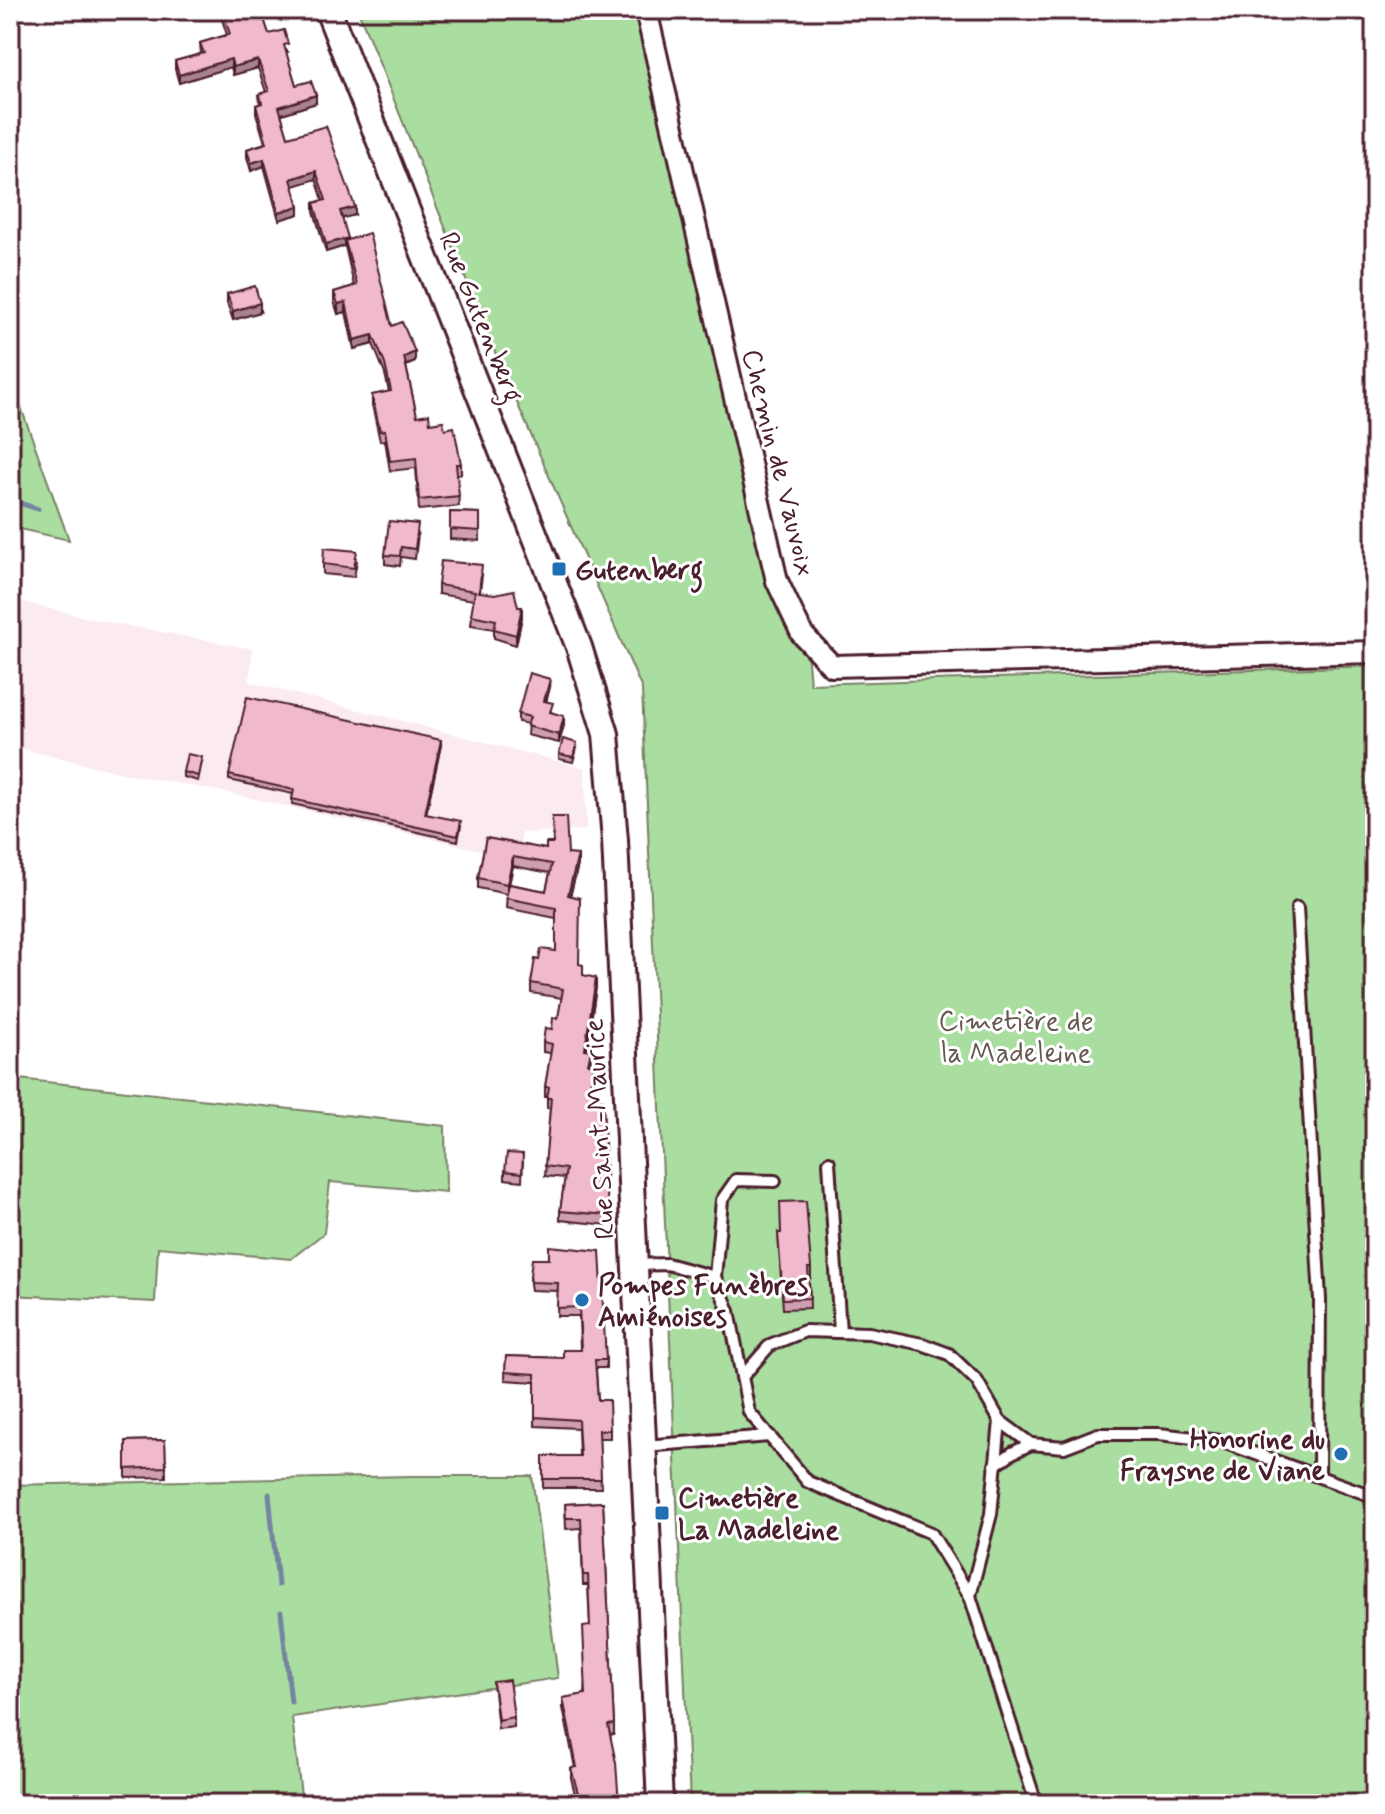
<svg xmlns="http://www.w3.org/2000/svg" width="1385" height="1814" font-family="Mynerve,sans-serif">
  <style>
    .built { fill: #fbeaf0 }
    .green { fill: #a9dea0; stroke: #7a7e66; stroke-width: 2 }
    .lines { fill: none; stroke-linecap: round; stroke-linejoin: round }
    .stream { stroke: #7584a1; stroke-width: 5 }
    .service-casing { stroke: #4a1f2b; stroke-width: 16 }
    .minor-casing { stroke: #4a1f2b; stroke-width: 26 }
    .tertiary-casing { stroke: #4a1f2b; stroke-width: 30 }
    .service { stroke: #fff; stroke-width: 10 }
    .minor { stroke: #fff; stroke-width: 20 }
    .tertiary { stroke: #fff; stroke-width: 24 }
    .wall { fill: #cf9fb0; stroke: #4a1f2b; stroke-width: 2; fill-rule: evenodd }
    .shaded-wall { fill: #a98290; stroke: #4a1f2b; stroke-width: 2 }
    .building { fill: #f1b9cd; stroke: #4a1f2b; stroke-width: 2 }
    .poi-dot { fill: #1f6fb2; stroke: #fff; stroke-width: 3 }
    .labels { text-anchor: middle; stroke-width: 6; stroke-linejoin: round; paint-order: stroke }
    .street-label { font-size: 28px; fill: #4a1f2b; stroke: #fff }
    .poi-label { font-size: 28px; font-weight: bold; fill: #4a1f2b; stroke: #fff; text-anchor: start }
    .park-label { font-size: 28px; fill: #66584e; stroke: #fff }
  </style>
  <rect width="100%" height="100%" fill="#fff"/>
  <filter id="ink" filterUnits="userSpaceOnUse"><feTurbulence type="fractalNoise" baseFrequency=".0125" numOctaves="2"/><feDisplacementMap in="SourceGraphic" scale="16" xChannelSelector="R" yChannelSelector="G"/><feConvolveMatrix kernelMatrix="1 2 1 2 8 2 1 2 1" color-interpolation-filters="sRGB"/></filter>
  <g filter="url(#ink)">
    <path class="built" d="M10,599L97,620L253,649L249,682L585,768L586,830L521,833L520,859L219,791L123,773L10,746Z"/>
    <g class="green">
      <path d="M358,10H531L535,18L545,10H636L769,572L807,650L810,684L1375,666V1804H690L642,689L497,357Z"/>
      <path d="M10,377L69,540L10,527Z"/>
      <path d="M10,1078L445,1126L446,1192L330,1182L324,1233L291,1259L158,1247L155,1302L10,1295Z"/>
      <path d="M411,1476H532L558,1678L292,1717L302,1804H12L10,1485Z"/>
    </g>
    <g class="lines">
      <g class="stream">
        <path d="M10,500L38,509"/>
        <path d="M269,1494L278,1585"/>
        <path d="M281,1612L291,1702"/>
      </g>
      <g class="service-casing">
        <g id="service">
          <path d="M1297,908L1320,1299L1319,1475"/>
          <path d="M829,1162L840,1332"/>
          <path d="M775,1181L736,1180L722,1200L715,1277L729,1311L749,1412L808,1482L931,1533L970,1596L1034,1797"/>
          <path d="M635,1265L667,1264L715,1277"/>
          <path d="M742,1377L770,1345L805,1331L869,1333L922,1344L949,1354L977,1381L1000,1421L1031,1444L1064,1447L1098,1434H1159L1220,1441L1375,1497"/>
          <path d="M644,1446L770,1436"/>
          <path d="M995,1465L1012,1453L1031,1444"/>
          <path d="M970,1596L991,1514L1000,1421"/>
        </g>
      </g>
      <g class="minor-casing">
        <path id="minor" d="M646,10L777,581L802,634L832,666L1375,652"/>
      </g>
      <g class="tertiary-casing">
        <path id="tertiary" d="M328,10L579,647L606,734L615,840L660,1804"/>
      </g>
      <use href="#service" class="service"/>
      <use href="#minor" class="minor"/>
      <use href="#tertiary" class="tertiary"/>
    </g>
    <g class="wall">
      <path d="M219,10H261L269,34L288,52L286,53L296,85L316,103L281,114L288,137L355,215L342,218L348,240L392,326L415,362L406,366L417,416L445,429L461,464V474H457L459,506L419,510L416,468L390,471L385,440L380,441L372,405V395L389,392L385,374L373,344L354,349L346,312L338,314L334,301V292L354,286L345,246L326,252L314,211V203L323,200L316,179L293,186L299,214L279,220L264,166L251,171L247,157V149L265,143L256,113V105L260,104L259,94L266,92L258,68L233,75L231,67L179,83L175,69V61L201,54L200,43L227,35Z"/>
      <path d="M227,294L260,312L233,320L227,303Z"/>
      <path d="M450,512L480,513V541L450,539Z"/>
      <path d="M418,534L415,559L401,557L400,566L385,564V555Z"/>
      <path d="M357,561L354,577L323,574V564Z"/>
      <path d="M482,575L480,592L522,617L516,645L494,638V629L471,625L474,600L438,594V585Z"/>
      <path d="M550,687L546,702L552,713L564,725L559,743L527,735L528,724L518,722V714Z"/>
      <path d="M441,745L426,814L461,826L458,841L292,804L293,794L229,780V775Z"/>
      <path d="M577,748L573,762L559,759V754Z"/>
      <path d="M202,762L198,781L183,777V772Z"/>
      <path d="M486,838L568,854L578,865L570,896L579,964L583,975L596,987L587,1049L591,1059L590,1064L594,1075L591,1092L593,1099L608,1215V1225L560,1220V1211L565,1178L545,1176L550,1108H547V1097H545V1087L551,1053L543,1052V1042L558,1018L562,998L531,993V983L539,960L556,951V918L506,908L507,894L478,888V878ZM513,866L550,873L546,891L509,884Z"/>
      <path d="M523,1162L522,1181L505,1179V1171Z"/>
      <path d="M778,1233L811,1268V1278H809L810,1308L783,1309Z"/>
      <path d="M549,1246L606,1360V1368H596L598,1400L610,1430V1438H599L601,1488H543V1456H579L578,1428L535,1426V1382L505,1380L506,1356L563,1358L580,1350L579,1316H557L558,1291L531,1290L530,1284V1276L549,1259Z"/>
      <path d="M165,1440L166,1477L126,1478V1441Z"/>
      <path d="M603,1502L614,1724V1734L610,1735L619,1804H569V1795L575,1794L571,1778V1768H575L563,1708V1698L585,1694L590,1626L588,1585H583L581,1528L566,1529L565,1504Z"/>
      <path d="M493,1682L514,1717V1727L498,1729Z"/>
    </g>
    <g class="shaded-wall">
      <path d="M231,59V67L179,83V75Z"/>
      <path d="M258,60V68L233,75V67Z"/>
      <path d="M316,95V103L279,115V107Z"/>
      <path d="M264,159V166L251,171V163Z"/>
      <path d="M316,171V179L291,187V179Z"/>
      <path d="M299,206V214L279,220V212Z"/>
      <path d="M355,207V215L340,219V211Z"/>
      <path d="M348,238V246L345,241V246L326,252V244Z"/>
      <path d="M346,302V312L338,314V304Z"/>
      <path d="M260,303V312L233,320V311Z"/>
      <path d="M373,335V344L354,349V340Z"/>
      <path d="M415,352V362L404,366V357Z"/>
      <path d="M522,607V617L516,645V635Z"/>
      <path d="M550,679V687L544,709V701Z"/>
      <path d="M564,716V725L559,743V735Z"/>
      <path d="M441,740V745L425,819V814Z"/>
      <path d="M578,855V865L568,905V895Z"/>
      <path d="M513,857V866L507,894V884Z"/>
      <path d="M596,978V987L585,1059V1049Z"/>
      <path d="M594,1065V1075L589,1101V1091Z"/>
    </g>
    <g class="building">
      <path d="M222,10H261L269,34L284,30L288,44L284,45L296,85L311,81L316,95L279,107L288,137L326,126L355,207L340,211L348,238L326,244L314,203L326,200L316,171L291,179L299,206L279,212L264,159L251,163L247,149L267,143L256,105L262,103L259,94L269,91L258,60L233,67L231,59L179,75L175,61L204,53L200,43L230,34Z"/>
      <path d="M369,233L392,326L402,322L415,352L404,357L417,416L429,414L430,423L443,421L445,429L454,427L461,464H456L459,496L419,500L416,458L390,461L385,430L380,431L372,395L391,391L385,364L373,335L354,340L346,302L338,304L334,292L357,285L345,241Z"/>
      <path d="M255,286L260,303L233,311L227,294Z"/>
      <path d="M450,512L480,513V531L450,529Z"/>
      <path d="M389,521L418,524L415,549L401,547L400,556L385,555Z"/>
      <path d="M324,548L357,551L354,568L323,564Z"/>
      <path d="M441,561L482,565L479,592L495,594L514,590L518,607H522L516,635L494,629L496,620L471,615L475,591L438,585Z"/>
      <path d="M529,673L550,679L544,701L553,703L550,712L564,716L559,735L527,726L530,717L518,714Z"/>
      <path d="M247,697L441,740L425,814L461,821L458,836L292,799L294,790L229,775Z"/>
      <path d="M563,739L577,743L573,757L559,754Z"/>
      <path d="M187,754L202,757L198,776L183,772Z"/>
      <path d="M552,817H566L568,854L578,855L568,895L580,898L579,964L583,965V975L596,978L585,1049L591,1050L588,1064L594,1065L589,1091L593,1092L592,1098L603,1100L608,1215L560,1211L566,1169L545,1166L551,1098H547L549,1087H545L552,1044L543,1042L545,1028L552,1029L553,1018H558L563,989L531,983L535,959L539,960L541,949L556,951V908L506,898L509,884L546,891L552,864L513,857L507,884L478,878L486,838L546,849V843H553Z"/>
      <path d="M507,1153L523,1154L522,1173L505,1171Z"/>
      <path d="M806,1201L811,1268H808L810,1298L783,1299L778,1233H781L780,1202Z"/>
      <path d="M549,1246L600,1251L606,1360H595L598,1400H609L610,1430H599L601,1479H543V1456H580L578,1420L535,1417V1374L505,1372L506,1356L563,1358V1350H581L579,1307L557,1308L558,1283L531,1282L530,1276L532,1259H549Z"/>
      <path d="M165,1440L166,1467L126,1469V1441Z"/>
      <path d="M603,1502L614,1724L608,1725L616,1763L619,1804H571L569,1795L578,1793L571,1768L577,1767L563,1698L586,1694L583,1627L590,1626L588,1575H583L581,1518H566L565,1504Z"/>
      <path d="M509,1680L514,1717L498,1720L493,1682Z"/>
    </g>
  </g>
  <g class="poi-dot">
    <rect x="551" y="561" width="16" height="16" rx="4"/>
    <circle cx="582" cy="1300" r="8"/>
    <circle cx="1341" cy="1454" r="8"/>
    <rect x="654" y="1505" width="16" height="16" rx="4"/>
  </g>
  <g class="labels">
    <g class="street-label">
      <text transform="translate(482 317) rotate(68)" y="10">Rue Gutenberg</text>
      <text transform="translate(780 462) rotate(76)" y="10">Chemin de Vauvoix</text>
      <text transform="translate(598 1129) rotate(-93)" y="10">Rue Saint-Maurice</text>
    </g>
    <g class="poi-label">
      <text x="575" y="579">Gutenberg</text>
      <text x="598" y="1294">Pompes Funèbres<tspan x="598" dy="32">Amiénoises</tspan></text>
      <text x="1325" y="1448" text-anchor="end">Honorine du<tspan x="1325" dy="32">Fraysne de Viane</tspan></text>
      <text x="678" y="1507">Cimetière<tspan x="678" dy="32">La Madeleine</tspan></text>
    </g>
    <g class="park-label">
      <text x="1016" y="1030">Cimetière de<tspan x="1016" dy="32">la Madeleine</tspan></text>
    </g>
  </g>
  <rect width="1385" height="1814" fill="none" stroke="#fff" stroke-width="40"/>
  <rect x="20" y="20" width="1345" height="1774" fill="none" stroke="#4a1f2b" stroke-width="3" filter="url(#ink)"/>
</svg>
